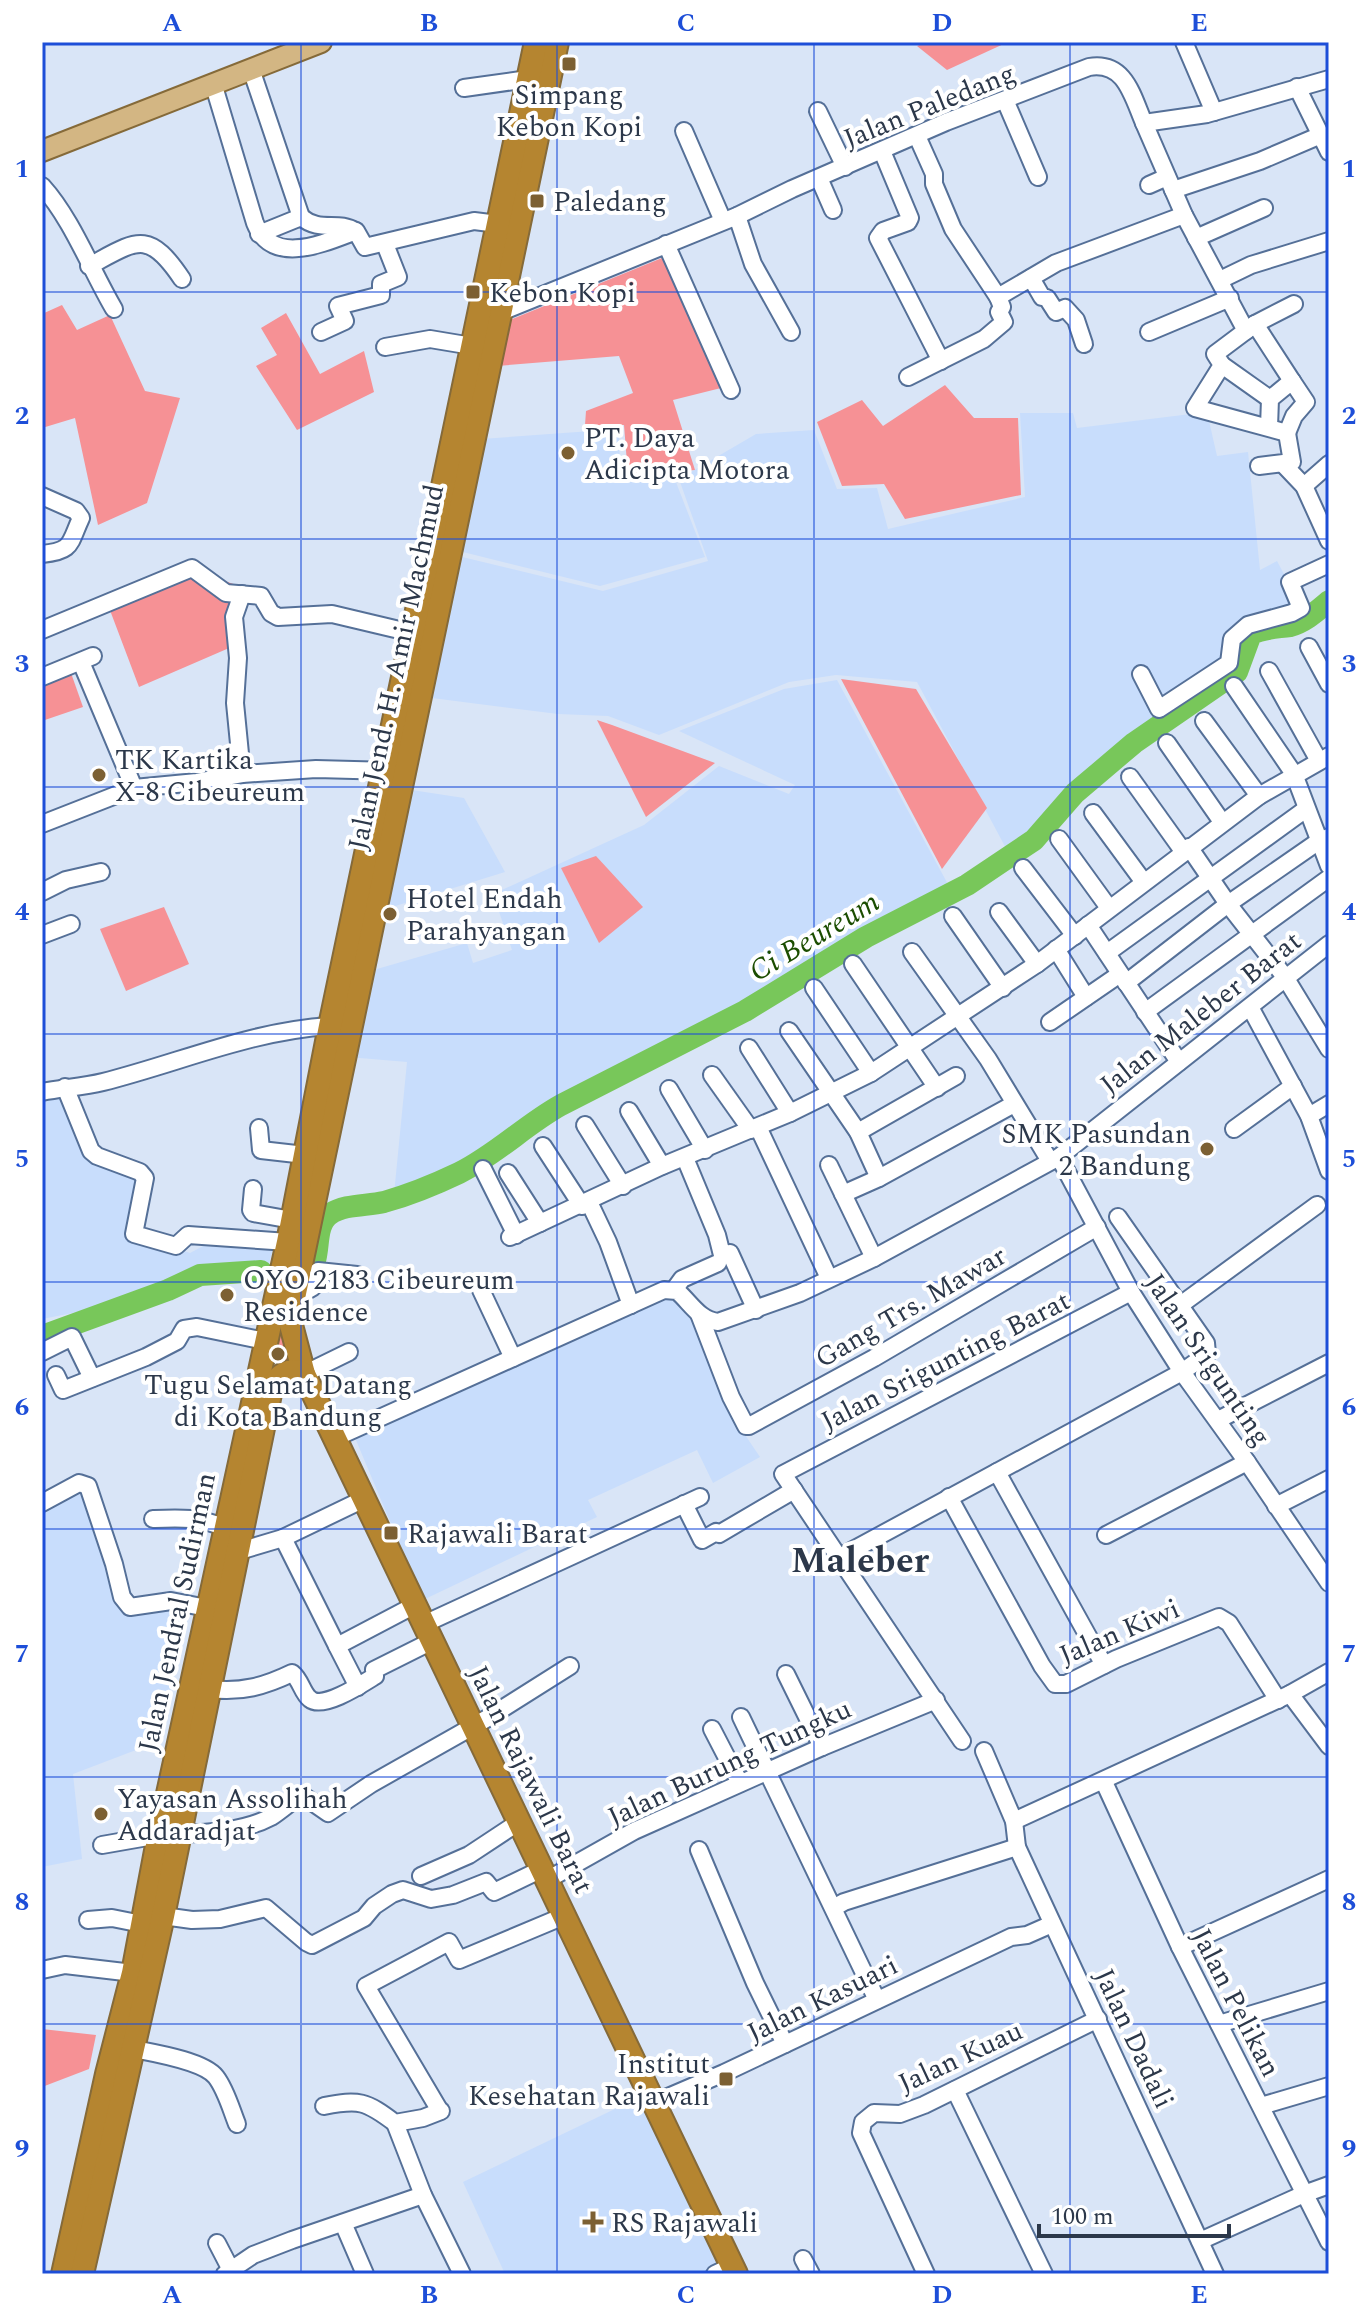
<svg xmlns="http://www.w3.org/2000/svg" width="1371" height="2316" font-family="Spectral,serif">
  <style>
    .built { fill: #c8ddfc }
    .green { fill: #f69195 }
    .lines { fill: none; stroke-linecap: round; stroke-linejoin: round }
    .river { stroke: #78c75a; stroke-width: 22 }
    .minor-casing { stroke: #557098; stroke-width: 20 }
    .major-casing { stroke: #856a39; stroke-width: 24 }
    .highway-casing { stroke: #856a39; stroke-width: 26 }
    .minor { stroke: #fff; stroke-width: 16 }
    .major { stroke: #d3b683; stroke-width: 20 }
    .highway { stroke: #b58530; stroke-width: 22 }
    .grid { fill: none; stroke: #1d4ed8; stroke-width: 2; stroke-opacity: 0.55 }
    .poi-dot { fill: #7c6033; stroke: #fff; stroke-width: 3 }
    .labels { text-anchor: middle; stroke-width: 8; stroke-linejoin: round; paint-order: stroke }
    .poi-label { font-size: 28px; fill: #2c384a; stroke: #fff; text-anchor: start }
    .street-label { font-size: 28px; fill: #2c384a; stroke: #fff }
    .water-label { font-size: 30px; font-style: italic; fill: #1b4d00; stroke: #fff }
    .district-label { font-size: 36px; font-weight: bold; fill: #2c384a; stroke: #fff }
    .neatline { fill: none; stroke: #1d4ed8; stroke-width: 3 }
    .grid-label { font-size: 26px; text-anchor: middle; font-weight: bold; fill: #1d4ed8 }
  </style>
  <rect width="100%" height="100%" fill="#d9e5f7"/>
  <g class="built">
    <path d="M1207,412L1217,456L1248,452L1260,570L1277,561L1300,604L1240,628L1231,662L1120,753L1008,852L917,682L836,675L789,682L659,735L608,716L558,714L424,697L458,556L603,591L708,561L679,479L756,434L814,430L837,489L877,488L888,529L1025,497L1020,413H1073L1077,428Z"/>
    <path d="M619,429L620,474L655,481L674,477L705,557L600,586L459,551L481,439Z"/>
    <path d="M837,680L950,888L918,909L891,915L773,987L661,1050L535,1114L520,1130L478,1158L394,1194L407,1062L348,1057L370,971L467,943L473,963L512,950L493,894L644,825L719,766L789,794L795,785L679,731L784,689Z"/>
    <path d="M405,789L464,798L505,872L376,912Z"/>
    <path d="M61,1086L89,1160L148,1177L131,1232L190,1253L222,1236L275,1243L267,1270L215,1265L83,1311L42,1319V1092Z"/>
    <path d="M664,1295L680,1299L697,1323L739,1426L760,1457L713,1483L697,1450L588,1500L597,1517L423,1600L353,1433Z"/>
    <path d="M85,1483L128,1607L193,1599L157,1742L73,1774L82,1859L42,1867V1508Z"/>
    <path d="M644,2095L725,2262L702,2274H505L463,2182Z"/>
  </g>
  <g class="green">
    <path d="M927,42H1008L947,70L917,46Z"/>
    <path d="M662,258L721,388L673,400L695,470L628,476L624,425H585L586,411L633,393L619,356L497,366L505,322Z"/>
    <path d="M62,305L77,330L110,315L145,391L180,398L147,503L98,525L75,418L42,428V314Z"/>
    <path d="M286,313L320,374L364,351L374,392L297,430L256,366L277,355L261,328Z"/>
    <path d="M945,385L974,418H1018L1021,495L905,519L884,484L842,486L817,422L862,400L883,426Z"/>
    <path d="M206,574L247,589L235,617L243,642L139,687L108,605L180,578Z"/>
    <path d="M71,673L83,707L42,721V685Z"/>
    <path d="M841,679L916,689L987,808L942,869Z"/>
    <path d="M597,720L612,725L715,763L646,817Z"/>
    <path d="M596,856L643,907L599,943L561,868Z"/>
    <path d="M164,907L189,964L126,991L100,929Z"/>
    <path d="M279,1324L289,1360L276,1362L263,1369Z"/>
    <path d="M42,2029L96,2035L89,2069L42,2087Z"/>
  </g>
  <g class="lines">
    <g class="river">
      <path d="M305,1274C325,1263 310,1228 330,1214C345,1204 367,1206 384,1202C409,1195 436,1184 459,1173C497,1154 525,1125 561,1105L745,1011L866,937L967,885L1034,840L1075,793L1134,743L1237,672L1251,634C1264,628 1276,628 1290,626C1305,622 1317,611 1329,601"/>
      <path d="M42,1336L168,1290L200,1275L261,1271"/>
    </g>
    <g class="minor-casing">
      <g id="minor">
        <path d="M1184,42L1214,112"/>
        <path d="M251,69L301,217L259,234"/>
        <path d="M213,83L255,223C272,267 324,243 356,231L365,247L474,221L498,224"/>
        <path d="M1297,87L1329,152"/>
        <path d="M464,88L528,79"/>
        <path d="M1005,100L1038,177"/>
        <path d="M818,111L845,167"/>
        <path d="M1144,123L1184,215L1246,331"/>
        <path d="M684,131L723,221"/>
        <path d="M917,136L934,174V184L953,229L998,297"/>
        <path d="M882,151L910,218L908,222L883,231L878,238L941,361"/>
        <path d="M819,178L833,210"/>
        <path d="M1149,185L1167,177"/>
        <path d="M42,186C72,219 91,270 114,309"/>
        <path d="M1173,190L1260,161L1321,135"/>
        <path d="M737,216L753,264L791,332"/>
        <path d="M301,217C320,233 338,220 355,231"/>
        <path d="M1196,238L1264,208"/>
        <path d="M666,244L731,390"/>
        <path d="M89,266C136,241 148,228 182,279"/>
        <path d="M1031,278L1042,297L1047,298L1056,312L1065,308L1076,320L1084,344"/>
        <path d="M1220,280L1251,265L1329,241"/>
        <path d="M501,312L737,216L792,189L946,122L1089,67C1125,61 1132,95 1144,123L1207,114L1329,79"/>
        <path d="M1255,324L1292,381"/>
        <path d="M321,332L345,321L338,306L381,295V284L398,277L385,244"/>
        <path d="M1149,332L1230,298"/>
        <path d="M385,347L430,339L472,346"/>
        <path d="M1222,365L1270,399"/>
        <path d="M908,377L984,339L1004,322L999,312L1002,307L998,297L1056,263L1184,215"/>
        <path d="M1269,427L1270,399L1292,381L1306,402L1294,416L1287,433"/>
        <path d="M1284,465L1304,486L1329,541"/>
        <path d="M1259,466L1292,462L1287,433L1195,408L1222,365L1215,354L1255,324L1294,304"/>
        <path d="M1304,486L1329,464"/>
        <path d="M42,496L76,511L81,518C69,544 73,551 42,554"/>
        <path d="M242,594L234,617L238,658L235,703L242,774"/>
        <path d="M42,630L192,568L226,593L261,596L271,613L278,617L332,614L412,633"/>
        <path d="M1309,647L1329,684"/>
        <path d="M81,662L134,788"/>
        <path d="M1269,671L1319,761"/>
        <path d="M1141,674L1159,709L1229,663L1232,639L1248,625L1292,613L1301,608L1290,582L1329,564"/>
        <path d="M42,677L93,656"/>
        <path d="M1234,686L1294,774L1329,866"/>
        <path d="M1204,721L1259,796"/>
        <path d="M1167,743L1222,822"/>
        <path d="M1130,777L1183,851"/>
        <path d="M1093,813L1143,881"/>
        <path d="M42,824L134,788L197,782L242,774L316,769L392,771"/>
        <path d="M1059,839L1109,908"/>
        <path d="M1189,847L1228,904L1285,977L1329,1049"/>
        <path d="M1023,868L1075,936"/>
        <path d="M42,892L66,880L101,872"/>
        <path d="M999,912L1037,964"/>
        <path d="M953,916L1003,988"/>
        <path d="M1088,925L1179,1062"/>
        <path d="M42,935L71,924"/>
        <path d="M1056,949L1086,997"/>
        <path d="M912,952L988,1059L1050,1161"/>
        <path d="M1107,953L1306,809"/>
        <path d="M853,964L937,1088"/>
        <path d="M1126,983L1228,904L1319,841L1329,837"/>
        <path d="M814,988L871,1073"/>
        <path d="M1250,1007L1309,1116L1329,1171"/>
        <path d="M1145,1012L1329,878"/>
        <path d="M1050,1022L1120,974"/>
        <path d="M789,1031L858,1132L879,1178"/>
        <path d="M749,1048L790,1113"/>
        <path d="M712,1075L751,1130"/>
        <path d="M65,1087L91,1151L97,1156L140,1172L145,1178L134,1234L176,1246L188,1235L288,1242"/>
        <path d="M669,1089L705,1150"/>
        <path d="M42,1092C62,1088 83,1087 103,1082C179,1063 250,1031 330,1026"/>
        <path d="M629,1111L662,1166"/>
        <path d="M1309,1116L1329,1104"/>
        <path d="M585,1125L623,1186"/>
        <path d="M758,1127L829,1278"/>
        <path d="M259,1128L261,1150L305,1155"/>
        <path d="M1234,1129L1293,1086"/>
        <path d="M858,1132L956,1076"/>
        <path d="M543,1146L582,1206"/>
        <path d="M1059,1157L1131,1292L1182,1372L1247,1462L1329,1583"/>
        <path d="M685,1158L717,1235L722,1255L730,1253L756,1310"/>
        <path d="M829,1165L874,1258"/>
        <path d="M483,1169L516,1235"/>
        <path d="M508,1173L540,1223"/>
        <path d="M253,1189L251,1210L253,1213L292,1220"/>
        <path d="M843,1194L879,1178L1014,1104"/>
        <path d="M589,1202L608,1242L631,1305"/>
        <path d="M510,1237L662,1166L790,1113L871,1073L1037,964L1259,796L1329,756"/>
        <path d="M481,1290L513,1358"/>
        <path d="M674,1290L682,1279L718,1263"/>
        <path d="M295,1293L301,1294L313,1287L318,1271L357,1275"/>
        <path d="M1179,1306L1317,1205"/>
        <path d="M699,1314L731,1397L746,1426H749L874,1358L1097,1227"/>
        <path d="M42,1352L72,1337L92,1378"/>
        <path d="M304,1374L349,1352"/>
        <path d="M56,1375L63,1390L146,1357L177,1341L184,1329L197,1327L265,1341"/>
        <path d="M1218,1420L1329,1363"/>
        <path d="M335,1438L664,1290L677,1291C690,1302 699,1320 718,1322L800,1293L874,1258L1059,1157L1329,944"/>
        <path d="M997,1472L1104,1665"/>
        <path d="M949,1497L1042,1666L1055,1684H1066L1116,1659L1219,1617L1229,1623L1278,1700"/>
        <path d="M42,1503L79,1483L88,1486L114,1564L122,1597L130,1607L171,1601L207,1608"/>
        <path d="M684,1504L702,1540L716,1532L719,1534L794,1490"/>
        <path d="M1276,1506L1329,1479"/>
        <path d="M153,1519C180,1518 201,1517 225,1528"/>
        <path d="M1106,1535L1247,1462"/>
        <path d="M283,1538L337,1646"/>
        <path d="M236,1552L283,1538L364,1499"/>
        <path d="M840,1557L1182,1372L1207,1354L1206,1343L1118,1217"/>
        <path d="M424,1624L700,1497"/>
        <path d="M786,1674L822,1747"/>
        <path d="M358,1687L337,1646L415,1605"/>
        <path d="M210,1689C241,1693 265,1686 292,1673C301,1680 302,1693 310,1699C323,1710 362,1684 375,1676L374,1670L432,1641"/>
        <path d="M1290,1694L1329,1746"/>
        <path d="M741,1717L877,2000"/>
        <path d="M712,1729L740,1783"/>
        <path d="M962,1741L783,1474L1131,1292"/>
        <path d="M984,1751L1014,1821L1017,1847L1215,2274"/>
        <path d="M1104,1782L1180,1947L1329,2242"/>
        <path d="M1014,1821L1290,1694L1329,1672"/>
        <path d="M179,1834C209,1833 245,1831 271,1817C282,1810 291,1801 302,1795L328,1813L371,1784L486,1719L570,1666"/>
        <path d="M102,1845L159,1835"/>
        <path d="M699,1850L755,1983L785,2044"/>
        <path d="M421,1876L469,1855L519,1822"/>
        <path d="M547,1880L634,1831L822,1747L936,1700"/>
        <path d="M835,1907L844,1902L1017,1847"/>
        <path d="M163,1916L192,1920L220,1919L266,1908L306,1942L312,1945L364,1918L374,1906L392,1894L403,1890L431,1899L453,1895L486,1882L494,1892L542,1869"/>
        <path d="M88,1920L112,1918L142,1924"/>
        <path d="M1180,1947L1329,1879"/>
        <path d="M42,1970L65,1965L133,1973"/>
        <path d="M1219,2024L1329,1991"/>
        <path d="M134,2049C154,2053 204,2061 216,2077C226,2090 231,2109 237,2124"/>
        <path d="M955,2090L1044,2274"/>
        <path d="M654,2103L724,2073L1011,1937L1027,1935L1052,1924"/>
        <path d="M324,2106C359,2099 366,2101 395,2123L423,2118L441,2111"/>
        <path d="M1261,2106L1329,2086"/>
        <path d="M440,2111L366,1986L449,1942L459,1960L564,1916"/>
        <path d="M395,2123L423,2195L462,2274"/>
        <path d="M343,2223L365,2274"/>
        <path d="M1200,2241L1304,2194L1329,2185"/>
        <path d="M217,2243L231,2270"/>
        <path d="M803,2259L811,2274"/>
        <path d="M225,2274L253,2255L292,2240L423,2195"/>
        <path d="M715,2274L732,2266"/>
        <path d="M926,2274L861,2133L863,2122L874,2113L900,2114L924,2105L1098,2019"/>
      </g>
    </g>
    <g class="major-casing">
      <path id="major" d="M42,151L321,42"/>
    </g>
    <g class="highway-casing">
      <g id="highway">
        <path d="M557,42L295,1293L291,1325L304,1374L736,2274"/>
        <path d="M63,2274L107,2074L133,1973L159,1835L288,1242L330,1026L536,42"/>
        <path d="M82,2274L163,1916L271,1389C277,1375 290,1367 304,1374"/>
      </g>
    </g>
    <use href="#minor" class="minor"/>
    <use href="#major" class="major"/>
    <use href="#highway" class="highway"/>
  </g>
  <path class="grid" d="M301,42V2274M557,42V2274M814,42V2274M1070,42V2274M42,292H1329M42,539H1329M42,787H1329M42,1034H1329M42,1282H1329M42,1529H1329M42,1777H1329M42,2024H1329"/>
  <g class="poi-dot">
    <rect x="561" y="56" width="16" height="16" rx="4"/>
    <rect x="529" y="193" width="16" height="16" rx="4"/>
    <rect x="465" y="284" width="16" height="16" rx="4"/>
    <circle cx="568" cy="453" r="8"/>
    <circle cx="99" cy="775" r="8"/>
    <circle cx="390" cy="914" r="8"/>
    <circle cx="1207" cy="1149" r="8"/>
    <circle cx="227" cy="1295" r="8"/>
    <circle cx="278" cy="1354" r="8"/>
    <rect x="383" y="1525" width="16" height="16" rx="4"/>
    <circle cx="101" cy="1814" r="8"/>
    <rect x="718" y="2071" width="16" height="16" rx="4"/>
    <path d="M589 2210h8v8h8v8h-8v8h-8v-8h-8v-8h8z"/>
  </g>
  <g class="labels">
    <g class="poi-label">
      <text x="569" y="104" text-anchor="middle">Simpang<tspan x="569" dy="32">Kebon Kopi</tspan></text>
      <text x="553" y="211">Paledang</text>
      <text x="489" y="302">Kebon Kopi</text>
      <text x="584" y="447">PT. Daya<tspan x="584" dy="32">Adicipta Motora</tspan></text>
      <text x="115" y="769">TK Kartika<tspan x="115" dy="32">X-8 Cibeureum</tspan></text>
      <text x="406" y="908">Hotel Endah<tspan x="406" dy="32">Parahyangan</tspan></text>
      <text x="1191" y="1143" text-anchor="end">SMK Pasundan<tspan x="1191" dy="32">2 Bandung</tspan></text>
      <text x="243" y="1289">OYO 2183 Cibeureum<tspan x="243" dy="32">Residence</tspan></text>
      <text x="278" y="1394" text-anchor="middle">Tugu Selamat Datang<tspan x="278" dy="32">di Kota Bandung</tspan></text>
      <text x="407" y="1543">Rajawali Barat</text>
      <text x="117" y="1808">Yayasan Assolihah<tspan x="117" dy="32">Addaradjat</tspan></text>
      <text x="710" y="2073" text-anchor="end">Institut<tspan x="710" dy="32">Kesehatan Rajawali</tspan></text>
      <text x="611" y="2232">RS Rajawali</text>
    </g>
    <g class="street-label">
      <text transform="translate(929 105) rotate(-22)" y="10">Jalan Paledang</text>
      <text transform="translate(395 667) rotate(-78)" y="10">Jalan Jend. H. Amir Machmud</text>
      <text transform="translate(1200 1012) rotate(-38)" y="10">Jalan Maleber Barat</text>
      <text transform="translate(910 1306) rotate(-30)" y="10">Gang Trs. Mawar</text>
      <text transform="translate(1209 1359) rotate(56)" y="10">Jalan Srigunting</text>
      <text transform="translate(945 1360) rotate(-27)" y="10">Jalan Srigunting Barat</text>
      <text transform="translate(176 1612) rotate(-78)" y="10">Jalan Jendral Sudirman</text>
      <text transform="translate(1119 1631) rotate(-23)" y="10">Jalan Kiwi</text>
      <text transform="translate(729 1762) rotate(-25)" y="10">Jalan Burung Tungku</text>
      <text transform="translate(532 1779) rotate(64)" y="10">Jalan Rajawali Barat</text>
      <text transform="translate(822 1998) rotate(-26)" y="10">Jalan Kasuari</text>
      <text transform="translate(1237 2002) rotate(63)" y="10">Jalan Pelikan</text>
      <text transform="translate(1135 2038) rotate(65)" y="10">Jalan Dadali</text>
      <text transform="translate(960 2056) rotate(-25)" y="10">Jalan Kuau</text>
    </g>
    <g class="water-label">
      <text transform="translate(814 936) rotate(-31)" y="10">Ci Beureum</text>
    </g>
    <g class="district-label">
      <text x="860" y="1572">Maleber</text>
    </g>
  </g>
  <rect width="1371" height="2316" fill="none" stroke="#ffffff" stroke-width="88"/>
  <path d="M1039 2224v12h190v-12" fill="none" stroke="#2c384a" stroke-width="4"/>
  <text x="1051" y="2224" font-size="24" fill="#2c384a" stroke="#ffffff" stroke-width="6" paint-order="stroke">100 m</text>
  <rect x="44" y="44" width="1283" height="2228" class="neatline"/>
  <g class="grid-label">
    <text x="172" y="31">A</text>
    <text x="429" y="31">B</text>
    <text x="686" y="31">C</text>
    <text x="942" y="31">D</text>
    <text x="1199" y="31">E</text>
    <text x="22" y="177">1</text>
    <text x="1349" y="177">1</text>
    <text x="22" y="424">2</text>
    <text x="1349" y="424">2</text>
    <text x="22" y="672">3</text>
    <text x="1349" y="672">3</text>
    <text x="22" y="920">4</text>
    <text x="1349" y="920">4</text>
    <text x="22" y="1167">5</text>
    <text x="1349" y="1167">5</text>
    <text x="22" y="1415">6</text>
    <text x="1349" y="1415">6</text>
    <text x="22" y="1662">7</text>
    <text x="1349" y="1662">7</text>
    <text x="22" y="1910">8</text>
    <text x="1349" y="1910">8</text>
    <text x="22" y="2157">9</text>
    <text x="1349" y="2157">9</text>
    <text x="172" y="2303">A</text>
    <text x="429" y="2303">B</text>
    <text x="686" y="2303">C</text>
    <text x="942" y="2303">D</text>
    <text x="1199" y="2303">E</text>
  </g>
</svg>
